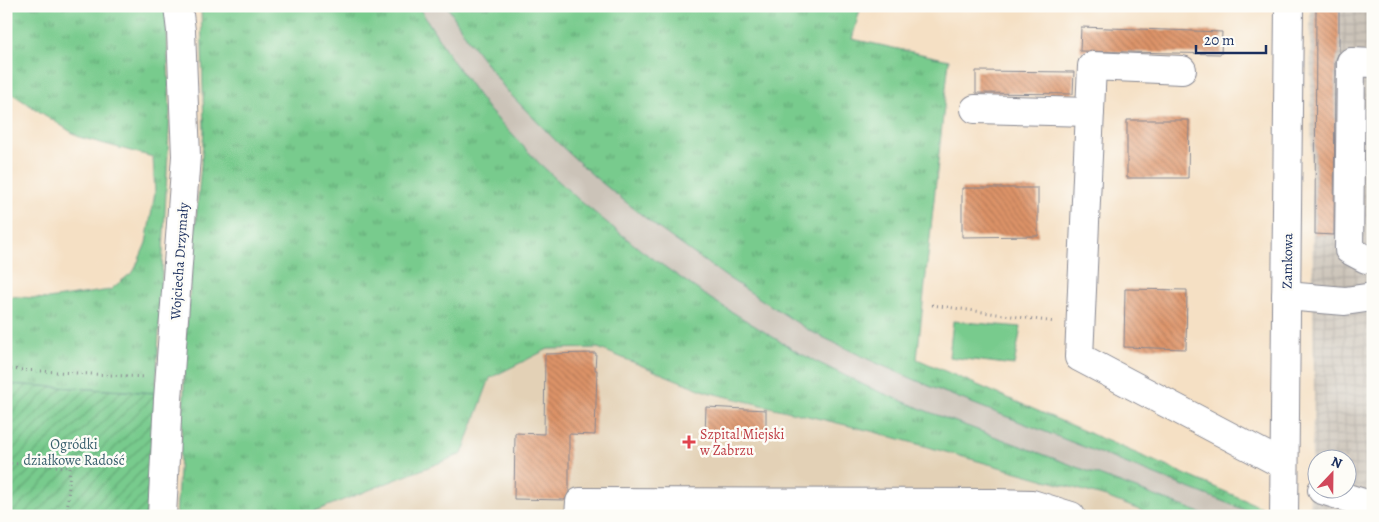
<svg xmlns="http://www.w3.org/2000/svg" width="1379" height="522" font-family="Alegreya,serif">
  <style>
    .built { fill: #e3d1b6 }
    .industrial { fill: url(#industrial-grid); fill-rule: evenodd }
    .railway { fill: #cbc3b8 }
    .grass { fill: url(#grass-tufts); stroke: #4a7d76 }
    .park { fill: #78cb8d; stroke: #4a7d76 }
    .garden { fill: url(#garden-furrows); stroke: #4a7d76 }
    .building { fill: url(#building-back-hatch) }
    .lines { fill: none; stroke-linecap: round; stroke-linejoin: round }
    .minor-casing { stroke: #888891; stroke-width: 30 }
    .path { stroke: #888891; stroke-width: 3; stroke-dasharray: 1 4; stroke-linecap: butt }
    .minor { stroke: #fff; stroke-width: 28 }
    .health-dot { fill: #e0444e; stroke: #fdfcf7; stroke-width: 2 }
    .labels { text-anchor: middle; stroke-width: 5; stroke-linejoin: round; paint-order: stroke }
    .street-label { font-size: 14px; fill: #1b2f5e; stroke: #fdfcf7 }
    .health-label { font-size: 14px; fill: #be3a42; stroke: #fdfcf7; text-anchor: start }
    .park-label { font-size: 14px; fill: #375e6c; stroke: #fdfcf7 }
  </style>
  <defs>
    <pattern id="industrial-grid" width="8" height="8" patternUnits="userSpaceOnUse" patternTransform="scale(1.25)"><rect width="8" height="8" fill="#cbc3b8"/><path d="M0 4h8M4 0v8" fill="none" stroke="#aea8a1"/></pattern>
    <pattern id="grass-tufts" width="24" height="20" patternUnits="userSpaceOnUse" patternTransform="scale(1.25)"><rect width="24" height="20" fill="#78cb8d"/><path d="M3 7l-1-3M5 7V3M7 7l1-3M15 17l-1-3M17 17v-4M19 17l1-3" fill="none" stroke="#62a576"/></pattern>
    <pattern id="garden-furrows" width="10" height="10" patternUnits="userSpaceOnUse" patternTransform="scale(1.25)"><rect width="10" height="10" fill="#78cb8d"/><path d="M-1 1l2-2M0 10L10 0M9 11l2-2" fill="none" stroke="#62a576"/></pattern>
    <pattern id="building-back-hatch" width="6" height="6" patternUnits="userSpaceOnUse" patternTransform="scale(1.25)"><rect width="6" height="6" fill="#dd9367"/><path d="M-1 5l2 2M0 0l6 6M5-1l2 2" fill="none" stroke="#b27858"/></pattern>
  </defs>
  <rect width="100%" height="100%" fill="#fdfcf7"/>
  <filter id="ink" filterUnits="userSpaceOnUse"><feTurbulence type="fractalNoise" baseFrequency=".02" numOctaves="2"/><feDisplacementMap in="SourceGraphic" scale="10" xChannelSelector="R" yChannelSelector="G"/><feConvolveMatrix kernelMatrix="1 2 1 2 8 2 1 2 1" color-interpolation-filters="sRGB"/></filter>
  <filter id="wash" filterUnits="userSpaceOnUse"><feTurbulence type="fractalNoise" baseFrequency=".0096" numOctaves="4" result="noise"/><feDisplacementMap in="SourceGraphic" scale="20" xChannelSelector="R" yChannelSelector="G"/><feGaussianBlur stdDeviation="1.12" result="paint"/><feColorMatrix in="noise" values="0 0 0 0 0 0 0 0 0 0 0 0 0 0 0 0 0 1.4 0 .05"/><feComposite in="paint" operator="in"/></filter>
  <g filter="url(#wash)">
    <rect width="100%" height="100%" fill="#f5e0c4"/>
    <path class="built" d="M598,348L707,392L871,431L1100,495L1155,516H303L462,454L490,378L548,349Z"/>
    <path class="industrial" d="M1310,6H1373V516H1309L1314,395ZM1316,460H1346V490H1316Z"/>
    <path class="railway" d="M418,6H447L469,41L507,91L558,143L596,178L658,228L725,276L810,331L874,362L936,389L1260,516H1209L929,412L868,387L799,353L711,299L642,251L579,200L539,163L489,110L453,61Z"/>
    <g class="grass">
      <path d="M6,6H166L170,112L156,393L6,384V296L48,299L110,290L134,271L146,243L155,193L153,157L79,137L6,90Z"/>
      <path d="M201,6H418L453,61L489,110L539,163L579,200L642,251L711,299L799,353L868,387L929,412L1209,516H1155L1106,497L871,431L707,392L598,348L548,349L490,378L462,454L302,516H176L184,394V355L204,131Z"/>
      <path d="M447,6H861L852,39L949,60L917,359L1261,507L1260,516L936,389L874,362L810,331L725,276L658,228L596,178L558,143L507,91L469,41Z"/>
    </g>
    <path class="park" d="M953,321L1021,327L1014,365L949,357Z"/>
    <path class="garden" d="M6,384L156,393L146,516H6Z"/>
    <g id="blocks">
      <g class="building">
        <path d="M1316,6H1339V52L1335,62L1334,235L1315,234Z"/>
        <path d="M1081,27L1222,32L1221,54L1080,51Z"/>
        <path d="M976,71L1074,72L1073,94L976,93Z"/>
        <path d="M1127,120H1189L1188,178H1127Z"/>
        <path d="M962,188H1038V236L962,237Z"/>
        <path d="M1125,289L1187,290L1186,349L1124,347Z"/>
        <path d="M596,353L595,370H597L595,435L569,434V492L565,500L514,499L515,433L544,434L545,354Z"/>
        <path d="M706,407L766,410V438L705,436Z"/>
      </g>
    </g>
  </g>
  <g filter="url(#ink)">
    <use href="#blocks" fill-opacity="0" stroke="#888891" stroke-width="1"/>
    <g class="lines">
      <g class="minor-casing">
        <g id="minor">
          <path d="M1373,63L1351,62L1349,250L1366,259H1373"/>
          <path d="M1182,70L1092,66L1079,357L1284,465"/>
          <path d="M975,109L1090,112"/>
          <path d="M1286,296L1345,301L1373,297"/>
          <path d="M1322,490L1373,506"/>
          <path d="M162,516L168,399L186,156L181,31L178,6"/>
          <path d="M579,516L580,502L994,503L1032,504L1071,516"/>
          <path d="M1284,516L1289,6"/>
        </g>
      </g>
      <g class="path">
        <path d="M932,305L1055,322"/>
        <path d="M6,369L144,377"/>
        <path d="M6,463L70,467L67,516"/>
      </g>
      <use href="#minor" class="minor"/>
    </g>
  </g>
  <path class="health-dot" d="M686.5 434.5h5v5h5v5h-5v5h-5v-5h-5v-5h5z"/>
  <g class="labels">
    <g class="street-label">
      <text transform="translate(179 261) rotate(-86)" y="5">Wojciecha Drzymały</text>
      <text transform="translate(1287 261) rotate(-89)" y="5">Zamkowa</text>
    </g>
    <g class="health-label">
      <text x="700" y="439">Szpital Miejski<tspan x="700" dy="16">w Zabrzu</tspan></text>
    </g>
    <g class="park-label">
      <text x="74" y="449">Ogródki<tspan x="74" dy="16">działkowe Radość</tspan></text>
    </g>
  </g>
  <rect width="1379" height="522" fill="none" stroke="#fdfcf7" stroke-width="25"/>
  <g transform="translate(1332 474) rotate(22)"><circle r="24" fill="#fdfcf7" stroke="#a3aaba"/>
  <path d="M0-4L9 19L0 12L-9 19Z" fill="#d1495b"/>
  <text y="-8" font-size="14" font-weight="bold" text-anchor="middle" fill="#1b2f5e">N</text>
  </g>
  <path d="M1196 45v8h70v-8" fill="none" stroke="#1b2f5e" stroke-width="2.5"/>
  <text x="1204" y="45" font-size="15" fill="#1b2f5e" stroke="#fdfcf7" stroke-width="4" paint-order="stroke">20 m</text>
</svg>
